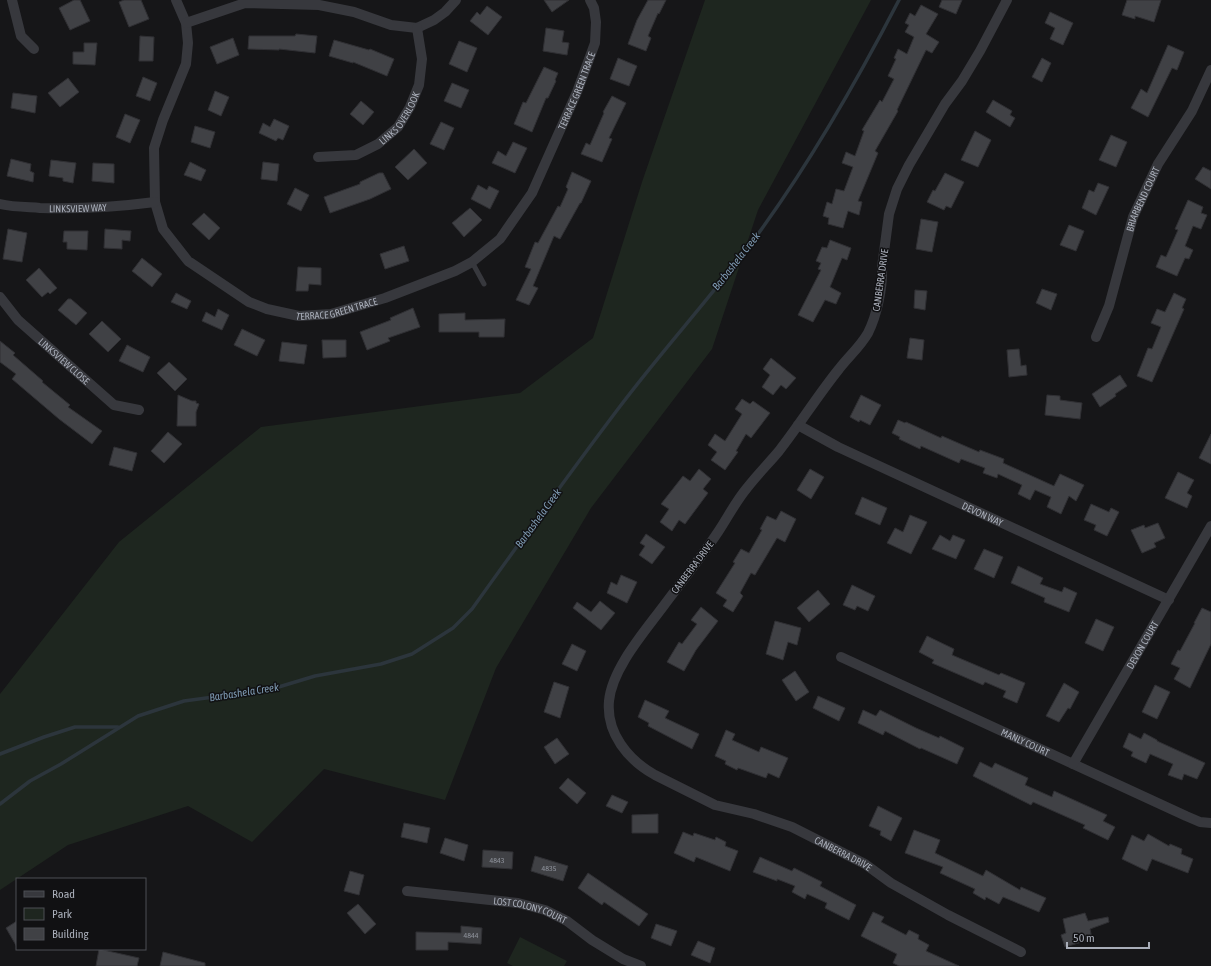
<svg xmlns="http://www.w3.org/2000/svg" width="1211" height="966" font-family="'Asap Condensed',sans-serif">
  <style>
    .green { fill: #1e261f }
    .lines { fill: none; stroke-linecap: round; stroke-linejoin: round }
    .stream { stroke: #2c353c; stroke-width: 3.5 }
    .building { fill: #404145; stroke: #303034 }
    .service { stroke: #37383d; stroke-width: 5 }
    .minor { stroke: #37383d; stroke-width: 10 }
    .labels { text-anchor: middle; stroke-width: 3; stroke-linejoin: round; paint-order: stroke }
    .number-label { font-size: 8px; fill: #8e929b }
    .street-label { font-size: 10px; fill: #a8adb8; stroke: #111113 }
    .water-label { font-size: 11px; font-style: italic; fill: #7f9bb3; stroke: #111113 }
  </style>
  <rect width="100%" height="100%" fill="#161618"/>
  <g class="green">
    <path d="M705,0H871L758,210L712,349L591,508L496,668L445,800L324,769L252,842L188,806L68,845L0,890V694L119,542L261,427L520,393L593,338L642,182Z"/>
    <path d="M520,937L567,961L564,966H513L507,963Z"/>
  </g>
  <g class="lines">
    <g class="stream">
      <path d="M0,754L44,737L75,727H118"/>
      <path d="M0,804L30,781L61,764L138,716L184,701L272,689L315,676L381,664L412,654L453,628L472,609C520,542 568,475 618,409C663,349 714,294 758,234C812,160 857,81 899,0"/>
    </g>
  </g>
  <g class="building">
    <path d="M74,0H80L90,21L70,30L59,8Z"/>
    <path d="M124,0H141L149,19L129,27L119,2Z"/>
    <path d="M544,0H569L552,12Z"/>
    <path d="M648,0H666L659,14L658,13L648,36L651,38L646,51L628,44L637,20Z"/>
    <path d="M942,0H962L956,14L939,7Z"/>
    <path d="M1127,0H1161L1154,22L1135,16V19L1122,15Z"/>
    <path d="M921,5L938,14L926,34L939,42L932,53L926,50L897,110L898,111L875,151L878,153L858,201L862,202L859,215L848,211L843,228L828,224L829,218L823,216L827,202L832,204L836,189L844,191L853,167L842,163L846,152L855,156L864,131L862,130L880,100L882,102L894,79L888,76L896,59L894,58L898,49L907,54L914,37L905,32L909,25L905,23L910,13L915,16Z"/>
    <path d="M487,6L502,17L488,35L470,21L477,12L480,15Z"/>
    <path d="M1050,12L1073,23L1063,45L1050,39L1055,28L1045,23Z"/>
    <path d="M546,28L564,31L562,42L569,43L567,55L543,51Z"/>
    <path d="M296,34L317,36L315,53L279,49V50L248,49L249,36H295Z"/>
    <path d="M140,36L154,37L153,61H139Z"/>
    <path d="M233,38L239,55L217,64L210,47Z"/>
    <path d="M334,40L369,50L370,49L394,59L387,76L353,62V63L329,56Z"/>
    <path d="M459,41L477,48L467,72L449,64Z"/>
    <path d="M84,43H97L95,65L73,64V52H84Z"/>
    <path d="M1168,45L1184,52L1177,70L1172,68L1148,117L1131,108L1141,89L1147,93Z"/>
    <path d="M618,58L637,66L629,86L610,79Z"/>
    <path d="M1042,58L1051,63L1042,82L1032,77Z"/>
    <path d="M544,67L558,73L555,80L556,81L548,98H546L532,132L514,124L523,102L526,103Z"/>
    <path d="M143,77L157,83L150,101L136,96Z"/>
    <path d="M68,78L79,92L60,107L48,93Z"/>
    <path d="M452,83L469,90L461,108L444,101Z"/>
    <path d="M215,91L229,97L221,116L208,110Z"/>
    <path d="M13,93L37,96L35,113L11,108Z"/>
    <path d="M612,96L626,103L609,138L612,139L602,162L581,154L586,143L590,145L604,113L603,112Z"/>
    <path d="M993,100L1012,111L1010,115L1015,118L1010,127L986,112Z"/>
    <path d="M361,101L374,112L363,125L350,114Z"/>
    <path d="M125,114L140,120L130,143L116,137Z"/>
    <path d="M274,119L289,126L283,140L278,138L276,141L259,133L263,123L270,127Z"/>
    <path d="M441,122L454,128L444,150L430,144Z"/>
    <path d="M195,126L215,132L210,148L191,142Z"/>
    <path d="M975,131L991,140L978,167L961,160Z"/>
    <path d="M1111,135L1127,142L1116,167L1099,160Z"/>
    <path d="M513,142L527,148L515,173L492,163L498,151L506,156Z"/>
    <path d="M414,149L427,163L408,180L395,167Z"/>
    <path d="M11,159L31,164L30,171L34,173L33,182L7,176Z"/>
    <path d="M51,160L76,163L73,183L63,181V178L49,176Z"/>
    <path d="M190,162L206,170L201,181L184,175Z"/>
    <path d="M263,162L279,164L277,181L261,179Z"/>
    <path d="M93,163L114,164V183L92,181Z"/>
    <path d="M1203,167L1211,171V189L1195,179Z"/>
    <path d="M572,172L591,181L581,203H580L560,239L554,236L533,286L538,288L529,305L516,300L531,269L525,267L535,242L538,243L558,206L560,207L568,189L566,187Z"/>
    <path d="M379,173H383L391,189L370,199L330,213L324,197L360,184V182Z"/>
    <path d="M945,173L964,182L951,208L946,206L944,210L927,202L933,190L935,191Z"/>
    <path d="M1098,183L1109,187L1096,215L1082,208L1089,190L1094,192Z"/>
    <path d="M478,185L487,190L489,186L499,191L490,209L471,199Z"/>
    <path d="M295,188L309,195L301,211L287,204Z"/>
    <path d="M1188,200L1203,207L1201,213L1207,215L1201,229L1193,226L1185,246L1193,250L1189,259L1185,258L1177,276L1156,267L1161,255L1166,257L1178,230L1175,229Z"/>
    <path d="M470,208L482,220L464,237L452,223Z"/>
    <path d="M204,213L220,228L209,240L192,224Z"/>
    <path d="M921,219L938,222L932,252L916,249Z"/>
    <path d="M1069,225L1084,231L1076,251L1060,245Z"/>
    <path d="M8,229L27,233L22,262L3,259Z"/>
    <path d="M105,229L131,231L130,241L122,240V249L104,248Z"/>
    <path d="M64,231H88L87,250L67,249V242H63Z"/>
    <path d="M830,240L851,248L847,260L842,258L830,287L841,293L836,304L825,300L813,322L798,315L821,270L818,269L821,263L816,261L822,247L827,248Z"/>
    <path d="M404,246L409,261L385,269L380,254Z"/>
    <path d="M142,258L162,274L152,287L132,271Z"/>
    <path d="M298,267L321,268V285L309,284L308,291H296Z"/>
    <path d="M39,268L57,288L50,294L48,292L42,297L26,280Z"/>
    <path d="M1042,289L1057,294L1051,310L1036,303Z"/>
    <path d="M915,290L927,291L925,310L914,308Z"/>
    <path d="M176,293L191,301L187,309L171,302Z"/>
    <path d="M1174,293L1186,299L1182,308L1184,309L1152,382L1137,376L1148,348L1152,349L1161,327L1151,323L1157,309L1165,312Z"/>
    <path d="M71,299L87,313L76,325L58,310L68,299Z"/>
    <path d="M413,308L420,327L388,338L390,341L367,350L360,332L391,320L390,318Z"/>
    <path d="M218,309L229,315L222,330L202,321L206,312L215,317Z"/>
    <path d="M465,313V320L505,319L504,337H479V332H439V314Z"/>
    <path d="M102,321L121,339L108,352L89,334Z"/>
    <path d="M242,329L265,340L257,356L234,345Z"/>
    <path d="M910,338L924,340L922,360L907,358Z"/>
    <path d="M322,340H346V357L323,358Z"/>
    <path d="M0,341L15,353L13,355L43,381L42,382L70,405L68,407L102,431L92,444L59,419L12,379L16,374L0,362Z"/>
    <path d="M282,342L307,345L304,364L279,361Z"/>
    <path d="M127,345L150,357L143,372L119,361Z"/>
    <path d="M1019,349L1021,366L1026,365L1027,375L1009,377L1007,350Z"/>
    <path d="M771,358L796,378L786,389L781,385L773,395L762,387L770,375L763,369Z"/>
    <path d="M169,362L187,379L175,391L157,373Z"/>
    <path d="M1120,375L1127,386L1115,394L1116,396L1100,407L1092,394Z"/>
    <path d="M178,395L192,401H196V403L199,404L196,412V426H177Z"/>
    <path d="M861,395L881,405L870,425L860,420L859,422L850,417Z"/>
    <path d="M1047,395L1060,396V400L1082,403L1080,419L1045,415Z"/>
    <path d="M742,399L750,404L753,401L770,413L751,438L746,434L736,451L738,452L725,470L711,460L717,452L708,445L715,434L725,441L742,414L735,409Z"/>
    <path d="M898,420L905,423L906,422L941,438L942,436L979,452L980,450L1004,459L1003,463L1054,486L1060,474L1084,485L1076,501L1069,496L1061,514L1047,507L1051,497L1035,490L1030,500L1018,494L1022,485L998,474L997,478L983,473L985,468L961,459L959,463L921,446L920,449L899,439L900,437L892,433Z"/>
    <path d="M168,432L182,444L164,463L151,451Z"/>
    <path d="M1211,434V464L1199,458Z"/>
    <path d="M114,447L137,453L132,471L109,465Z"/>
    <path d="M699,469L711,479L703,489L708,493L685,524L679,520L672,531L660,522L669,509L661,504L683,476L690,481Z"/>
    <path d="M810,469L824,477L811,499L797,490Z"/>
    <path d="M1178,472L1194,480L1187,493L1192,496L1187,508L1165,498Z"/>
    <path d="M862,497L887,508L880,525L855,514Z"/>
    <path d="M1091,504L1109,512L1111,508L1119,512L1107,536L1094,530L1096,525L1084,520Z"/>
    <path d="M781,511L796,519L785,542L777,538L755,575L751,573L740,593L743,596L733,612L723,606L727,600L716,593L735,563L733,562L741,549L749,553L762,530L760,529L767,516L776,520Z"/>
    <path d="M910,515L927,522L911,554L887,543L895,528L903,532Z"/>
    <path d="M1158,523L1165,538L1154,543L1156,547L1142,553L1131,530L1144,525L1145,528Z"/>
    <path d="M646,534L665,547L652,564L639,555L645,546L640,543Z"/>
    <path d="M940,535L950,541L953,535L965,540L956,559L932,549Z"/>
    <path d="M984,549L1003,557L994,578L974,569Z"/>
    <path d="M1018,566L1043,578L1040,584L1062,592L1064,587L1077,593L1069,612L1044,602L1045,598L1011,583Z"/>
    <path d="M621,575L637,582L627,603L607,593L611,582L617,585Z"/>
    <path d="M852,585L875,596L868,611L857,606L855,610L843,605Z"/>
    <path d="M818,590L830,604L809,622L797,608Z"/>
    <path d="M600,601L615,613L601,630L573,608L577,602L591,612Z"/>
    <path d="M701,607L718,621L696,650L684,671L667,662L679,642L682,644L697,624L691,620Z"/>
    <path d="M1202,608L1211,612V644L1190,688L1174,679L1180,668L1171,664L1178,650L1180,651L1195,623H1194Z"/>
    <path d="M1096,619L1114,627L1103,651L1085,643Z"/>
    <path d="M775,621L801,628L797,645L788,642L783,660L766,654Z"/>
    <path d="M927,636L954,649L952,655L999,675L1001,673L1025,683L1017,703L1003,697L1006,691L985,682L983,685L932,663L934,660L919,652Z"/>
    <path d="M572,644L586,651L577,671L562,664Z"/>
    <path d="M795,671L809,692L796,701L782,680Z"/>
    <path d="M554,682L569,687L560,718L544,712Z"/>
    <path d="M1064,683L1079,692L1070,709L1068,708L1059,722L1046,716Z"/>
    <path d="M1155,685L1170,692L1157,719L1142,712Z"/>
    <path d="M818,696L845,708L839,721L813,708Z"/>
    <path d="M645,700L669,711L665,718L699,734L692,749L648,726L649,723L638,717Z"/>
    <path d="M863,710L876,716L880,710L916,728L939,738L940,736L964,748L957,764L921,748L920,749L885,731L883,735L858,723Z"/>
    <path d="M726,730L735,734L732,740L759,752L761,747L788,758L779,778L768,773L766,778L738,768L737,770L725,764L726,761L715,756Z"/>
    <path d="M1129,733L1141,739L1144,733L1157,740V741L1205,763L1197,779L1184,774L1182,780L1168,775L1173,764L1150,754L1146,763L1131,756L1133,752L1123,747Z"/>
    <path d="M557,738L569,754L555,764L544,747Z"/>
    <path d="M980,762L992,768L995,763L1028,778L1025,785L1052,797L1054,791L1107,815L1103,821L1115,827L1108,840L1083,828L1085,825L1033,802L1031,805L973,776Z"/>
    <path d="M568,778L586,793L577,804L559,788Z"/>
    <path d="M612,795L628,802L622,813L606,806Z"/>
    <path d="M878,806L902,818L891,841L880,835L881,831L869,826Z"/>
    <path d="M658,814V833H632V815Z"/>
    <path d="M404,823L430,828L427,843L401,837Z"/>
    <path d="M914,830L940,840L935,853L983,876L986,870L1020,890L1021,887L1046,898L1039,912L1003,897L999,904L986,897L985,900L973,893L975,889L940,873L943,867L905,853Z"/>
    <path d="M683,832L693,836L694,833L715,840L716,837L726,842L725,846L738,851L730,871L696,857L694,862L674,853Z"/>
    <path d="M1148,834L1169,846L1170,844L1182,849L1181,854L1193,859L1188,873L1152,859L1147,871L1122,859L1132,835L1144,841Z"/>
    <path d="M445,838L468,845L464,861L440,853Z"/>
    <path d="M483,850L513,852L512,869L482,867Z"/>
    <path d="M535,856L568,866L563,881L531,871Z"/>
    <path d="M760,857L792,871L794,868L822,882L820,886L856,905L849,920L825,908L827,903L807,894L805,899L792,892L795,886L777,879V881L753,872Z"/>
    <path d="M350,871L364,875L359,895L344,891Z"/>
    <path d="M588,873L648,914L639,926L604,902L602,905L578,888Z"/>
    <path d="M358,904L376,924L365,934L347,913Z"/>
    <path d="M873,912L884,917L881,922L906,935L909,930L919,935L918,939L929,945L926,951L959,966H899L893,963L897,954L861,936Z"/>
    <path d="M1085,913L1088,921L1108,917L1109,922L1090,929L1092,939L1065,947L1061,935L1066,933L1063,919Z"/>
    <path d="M17,921V947L6,928Z"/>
    <path d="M656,924L677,931L671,946L651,938Z"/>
    <path d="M461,926L482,928L481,944L448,942V950H416V932L461,933Z"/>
    <path d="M698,941L715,948L710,963L691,955Z"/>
    <path d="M99,949L139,958L137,966H96Z"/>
    <path d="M163,952L205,963V966H160Z"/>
  </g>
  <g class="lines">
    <path class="service" d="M472,262L484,284"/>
    <g class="minor">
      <path d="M12,0L21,36L34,49"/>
      <path id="s1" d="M176,0L186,23L188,43L186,64L163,120L154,148L155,202L163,229L188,261L249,302L267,309L299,316L331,314L385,298L455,271L472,262L500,239L532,193L577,92L595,43L596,22L594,8L590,0"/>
      <path id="s2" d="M1007,0L980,51L962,81L945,104L909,165L897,189L889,214L882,267C883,287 877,315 868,333C860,347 849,356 839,369C818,395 800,424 779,451C769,463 757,475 747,488C736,501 728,517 718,532C702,556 683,580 665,604C646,630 612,668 609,701C606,733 628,760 655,775L715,805L754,814L792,827L865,864L891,883L948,915L1021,952"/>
      <path d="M186,23L245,3L319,5L354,12L391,25L417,28L434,20L445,12L456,0"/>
      <path id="s3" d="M318,157L356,155L378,144L398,127L410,107L419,85L422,59L417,28"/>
      <path id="s4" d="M0,204C13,207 27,207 40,208C79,209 117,207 155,202"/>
      <path id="s5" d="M0,297L18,320L114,405L139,410"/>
      <path id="s6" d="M1096,337L1109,306L1133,217L1158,164L1192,111L1211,70"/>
      <path id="s7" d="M798,425L838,447L1169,600"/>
      <path id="s8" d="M841,657L1186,816L1200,822L1211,823"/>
      <path id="s9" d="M1073,764L1211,526"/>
      <path id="s10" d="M407,891L518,903L545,910L567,921L592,940L623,959L641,966"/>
    </g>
  </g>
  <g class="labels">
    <g class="number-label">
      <text x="497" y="863">4843</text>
      <text x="549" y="871">4835</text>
      <text x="471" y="938">4844</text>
    </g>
    <g class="street-label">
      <text dy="4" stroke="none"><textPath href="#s1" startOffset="791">TERRACE GREEN TRACE</textPath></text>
      <text dy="4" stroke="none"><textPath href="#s3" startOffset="97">LINKS OVERLOOK</textPath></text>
      <text dy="4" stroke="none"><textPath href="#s6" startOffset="146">BRIARBEND COURT</textPath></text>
      <text dy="4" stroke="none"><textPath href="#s4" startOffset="78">LINKSVIEW WAY</textPath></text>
      <text transform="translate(880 280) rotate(-82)" y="4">CANBERRA DRIVE</text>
      <text dy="4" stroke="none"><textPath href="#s1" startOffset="443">TERRACE GREEN TRACE</textPath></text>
      <text dy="4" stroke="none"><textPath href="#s5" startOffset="91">LINKSVIEW CLOSE</textPath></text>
      <text dy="4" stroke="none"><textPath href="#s7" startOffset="205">DEVON WAY</textPath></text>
      <text transform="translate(692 567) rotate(-53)" y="4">CANBERRA DRIVE</text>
      <text dy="4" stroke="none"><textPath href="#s9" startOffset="138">DEVON COURT</textPath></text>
      <text dy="4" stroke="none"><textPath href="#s8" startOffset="203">MANLY COURT</textPath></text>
      <text dy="4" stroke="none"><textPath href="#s2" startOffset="1116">CANBERRA DRIVE</textPath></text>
      <text dy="4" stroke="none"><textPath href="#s10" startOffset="125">LOST COLONY COURT</textPath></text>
    </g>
    <g class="water-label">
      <text transform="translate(736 261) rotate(-52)" y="4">Barbashela Creek</text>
      <text transform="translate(538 518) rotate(-54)" y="4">Barbashela Creek</text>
      <text transform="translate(244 692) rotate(-9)" y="4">Barbashela Creek</text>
    </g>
  </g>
  <rect x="16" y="878" width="130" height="72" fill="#111113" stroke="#4d4f55"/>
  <rect x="24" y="891" width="20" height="6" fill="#37383d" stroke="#4d4f55"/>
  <text x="52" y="898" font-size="12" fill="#a8adb8">Road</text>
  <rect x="24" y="908" width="20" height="12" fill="#1e261f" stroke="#4d4f55"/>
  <text x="52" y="918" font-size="12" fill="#a8adb8">Park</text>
  <rect x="24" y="928" width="20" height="12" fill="#404145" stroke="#4d4f55"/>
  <text x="52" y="938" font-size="12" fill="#a8adb8">Building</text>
  <path d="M1067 942v6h82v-6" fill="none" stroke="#a8adb8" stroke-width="2"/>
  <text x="1073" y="942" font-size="12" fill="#a8adb8" stroke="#111113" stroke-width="3" paint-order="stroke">50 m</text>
</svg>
